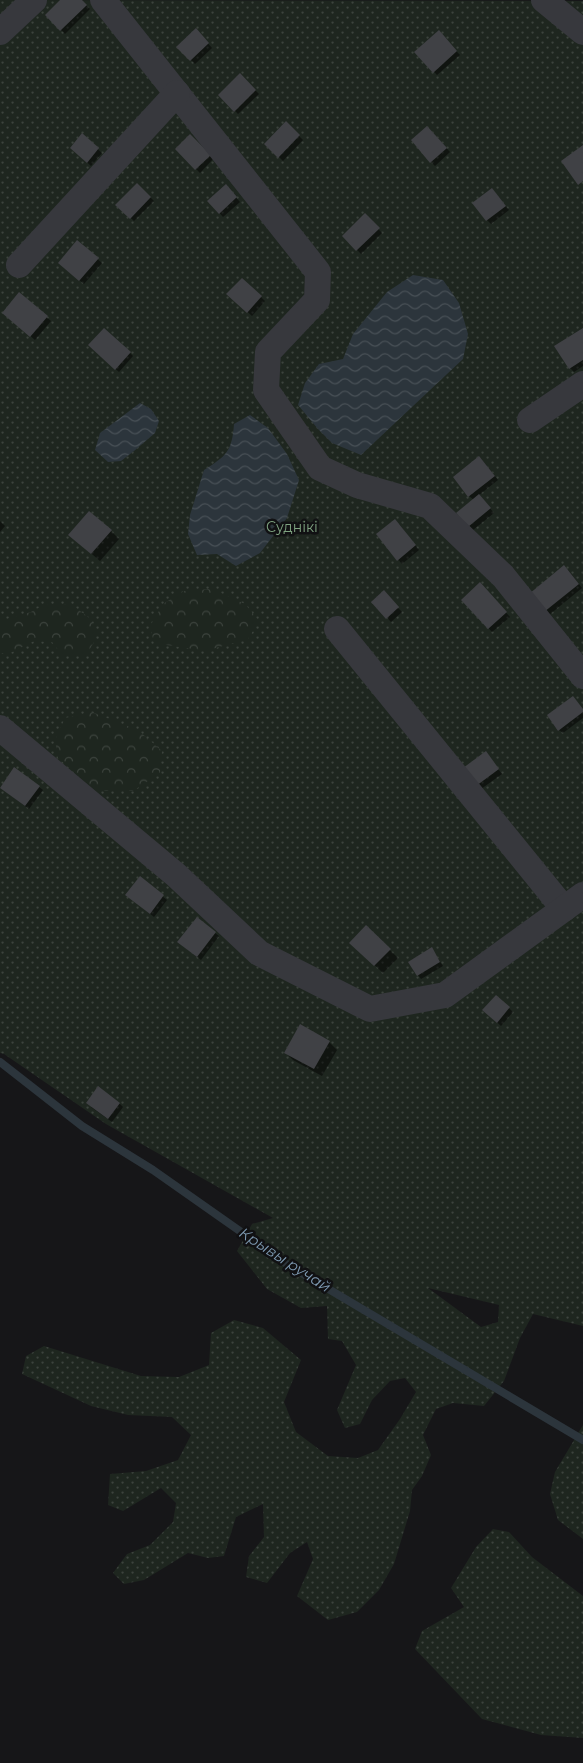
<svg xmlns="http://www.w3.org/2000/svg" width="583" height="1763" font-family="Montserrat,sans-serif">
  <style>
    .grass { fill: url(#grass-dots); fill-rule: evenodd }
    .forest { fill: url(#forest-crowns) }
    .water { fill: url(#water-waves) }
    .shadow { fill: #0007 }
    .lines { fill: none; stroke-linecap: round; stroke-linejoin: round }
    .stream { stroke: #2c353c; stroke-width: 8 }
    .building { fill: #404145 }
    .minor { stroke: #37383d; stroke-width: 26 }
    .labels { text-anchor: middle; stroke-width: 5; stroke-linejoin: round; paint-order: stroke }
    .park-label { font-size: 14px; fill: #7fa381; stroke: #111113 }
    .water-label { font-size: 15px; font-style: italic; fill: #7f9bb3; stroke: #111113 }
  </style>
  <defs>
    <pattern id="grass-dots" width="8" height="8" patternUnits="userSpaceOnUse" patternTransform="scale(1.25)"><rect width="8" height="8" fill="#1e261f"/><path d="M2 2h.1M6 6h.1" fill="none" stroke="#3c433d" stroke-width="1.8" stroke-linecap="round"/></pattern>
    <pattern id="forest-crowns" width="20" height="18" patternUnits="userSpaceOnUse" patternTransform="scale(1.25)"><rect width="20" height="18" fill="#1e261f"/><path d="M2 6a3 3 0 1 1 6 0M12 15a3 3 0 1 1 6 0" fill="none" stroke="#3c433d"/></pattern>
    <pattern id="water-waves" width="16" height="10" patternUnits="userSpaceOnUse" patternTransform="scale(1.25)"><rect width="16" height="10" fill="#2c353c"/><path d="M0 5q4-4 8 0t8 0" fill="none" stroke="#485056"/></pattern>
  </defs>
  <rect width="100%" height="100%" fill="#161618"/>
  <g class="grass">
    <path d="M0,0L583,1V1326L533,1314L520,1338L504,1381L484,1406L453,1403L436,1409L423,1435L431,1455L422,1476L412,1490L410,1511L394,1564L379,1590L357,1612L328,1620L297,1596L313,1559L307,1542L290,1553L267,1583L246,1577L249,1556L264,1537L263,1504L236,1517L224,1556L208,1558L188,1553L144,1580L124,1584L113,1573L127,1554L150,1545L173,1522L176,1503L161,1488L123,1511L108,1505L110,1474L146,1471L178,1460L191,1435L172,1417L128,1415L91,1406L22,1374L26,1356L44,1346L141,1376L179,1377L209,1365L211,1333L234,1320L263,1328L301,1360L284,1402L296,1432L328,1456L358,1458L378,1450L400,1419L416,1392L405,1378L390,1381L372,1400L360,1424L345,1428L337,1410L356,1365L342,1341L328,1339L327,1306L301,1308L267,1289L237,1251L252,1224L273,1218L106,1124L4,1054L0,1053ZM428,1288L499,1305L498,1322L481,1327Z"/>
    <path d="M583,1425V1539L558,1520L550,1494L555,1472Z"/>
    <path d="M493,1529L509,1532L532,1557L583,1596V1738L541,1735L482,1719L415,1649L422,1631L464,1607L451,1588L476,1547Z"/>
  </g>
  <g class="forest">
    <path d="M212,589L245,604L259,621L248,639L205,651L154,643L150,626L163,604L184,591Z"/>
    <path d="M71,604L92,620L96,639L86,655H62L52,642L34,641L8,654L0,653V621L31,612L44,605Z"/>
    <path d="M92,712L139,731L162,751L160,773L133,791H96L58,758L55,740L65,718Z"/>
  </g>
  <g class="water">
    <path d="M413,275L443,280L459,303L468,334L463,359L361,455L332,443L318,429L298,405L305,383L319,364L343,359L353,334L387,292Z"/>
    <path d="M140,403L151,409L159,421L155,433L134,451L121,461L108,462L95,450L100,433Z"/>
    <path d="M250,415L268,428L287,454L299,480L287,518L260,553L236,566L217,554L197,555L188,534L190,515L204,470C226,456 232,452 234,424Z"/>
  </g>
  <g class="shadow">
    <path d="M62,0H81L90,9L65,34L47,15Z"/>
    <path d="M196,30L212,48L195,64L178,47Z"/>
    <path d="M438,32L460,55L437,75L416,52Z"/>
    <path d="M240,75L259,94L238,114L220,95Z"/>
    <path d="M286,123L303,140L283,161L266,144Z"/>
    <path d="M431,131L450,152L435,166L431,162Z"/>
    <path d="M82,135L102,153L91,166L75,151Z"/>
    <path d="M190,136L213,159L200,173L177,149Z"/>
    <path d="M137,184L154,201L134,221L117,205Z"/>
    <path d="M226,186L240,202L223,217L209,201Z"/>
    <path d="M492,189L509,210L491,224L487,220Z"/>
    <path d="M365,215L382,233L361,254L344,236Z"/>
    <path d="M78,242L102,263L84,284L63,267Z"/>
    <path d="M242,279L265,301L252,316L228,294Z"/>
    <path d="M20,294L51,321L35,340L7,316Z"/>
    <path d="M583,329V366L574,372L570,368Z"/>
    <path d="M93,349L130,353L133,356L119,372Z"/>
    <path d="M483,461L498,480L479,495L494,513L473,530L469,526L474,500L469,496Z"/>
    <path d="M0,521L5,526L0,532Z"/>
    <path d="M399,524L419,550L402,564L377,535Z"/>
    <path d="M111,531L119,539L100,561L78,542Z"/>
    <path d="M568,570L582,588L549,615L545,612Z"/>
    <path d="M480,584L510,617L492,632L463,600Z"/>
    <path d="M383,592L402,612L391,622L373,602Z"/>
    <path d="M583,710V718L563,733L559,730Z"/>
    <path d="M489,757L502,774L481,789L477,785Z"/>
    <path d="M39,787L43,790L29,809L1,788Z"/>
    <path d="M140,878L167,900L154,917L131,898Z"/>
    <path d="M366,927L398,958L383,973L351,943Z"/>
    <path d="M215,933L219,936L201,960L183,946Z"/>
    <path d="M431,949L443,966L421,979L418,975Z"/>
    <path d="M496,996L513,1012L501,1026L484,1010Z"/>
    <path d="M329,1042L337,1050L322,1076L293,1060L285,1052Z"/>
    <path d="M119,1103L123,1107L112,1122L91,1107Z"/>
  </g>
  <g class="lines">
    <path class="stream" d="M0,1062L82,1126L153,1170L288,1265L583,1440"/>
  </g>
  <g class="building">
    <path d="M60,0H82L87,5L60,31L45,15Z"/>
    <path d="M196,28L209,43L190,61L176,47Z"/>
    <path d="M439,30L457,51L433,73L414,52Z"/>
    <path d="M240,73L256,90L234,112L218,95Z"/>
    <path d="M286,121L300,135L278,158L264,144Z"/>
    <path d="M427,126L447,148L430,163L411,140Z"/>
    <path d="M82,133L99,148L87,163L70,148Z"/>
    <path d="M190,134L211,155L195,170L175,149Z"/>
    <path d="M583,145V181L578,185L561,161Z"/>
    <path d="M137,183L151,197L130,219L115,205Z"/>
    <path d="M226,184L237,197L219,214L207,201Z"/>
    <path d="M492,188L506,206L486,221L472,203Z"/>
    <path d="M365,213L380,228L356,251L342,236Z"/>
    <path d="M77,240L99,258L79,281L58,263Z"/>
    <path d="M242,278L262,296L247,313L226,294Z"/>
    <path d="M19,292L48,316L30,337L2,313Z"/>
    <path d="M104,328L131,352L115,370L88,345Z"/>
    <path d="M583,328V360L569,369L554,346Z"/>
    <path d="M479,456L495,476L468,497L453,477Z"/>
    <path d="M479,494L491,508L468,527L456,513Z"/>
    <path d="M89,511L112,530L91,554L68,535Z"/>
    <path d="M395,519L416,545L397,561L376,534Z"/>
    <path d="M564,565L579,584L544,612L529,594Z"/>
    <path d="M480,582L507,612L488,629L461,600Z"/>
    <path d="M384,590L399,607L386,619L371,602Z"/>
    <path d="M573,696L583,709V712L558,731L547,715Z"/>
    <path d="M486,751L499,769L476,786L463,768Z"/>
    <path d="M14,767L40,786L25,806L0,788Z"/>
    <path d="M140,876L164,895L150,914L125,895Z"/>
    <path d="M197,917L216,932L197,957L177,942Z"/>
    <path d="M366,925L391,949L374,966L349,943Z"/>
    <path d="M432,947L440,962L417,976L408,962Z"/>
    <path d="M496,995L510,1007L497,1023L482,1010Z"/>
    <path d="M300,1024L330,1041L314,1069L284,1053Z"/>
    <path d="M98,1086L120,1103L108,1119L86,1103Z"/>
  </g>
  <g class="lines">
    <g class="minor">
      <path d="M103,0L318,272L317,300L268,352L266,390L320,468L357,485L430,506L503,576L583,676"/>
      <path d="M544,0L583,32"/>
      <path d="M0,32L34,0"/>
      <path d="M19,265L177,93"/>
      <path d="M530,420L583,384"/>
      <path d="M337,629L564,909"/>
      <path d="M0,728L176,875L259,953L370,1009L445,995L583,895"/>
    </g>
  </g>
  <g class="labels">
    <g class="park-label">
      <text x="292" y="532">Суднікі</text>
    </g>
    <g class="water-label">
      <text transform="translate(285 1260) rotate(33)" y="5">Крывы ручай</text>
    </g>
  </g>
</svg>
